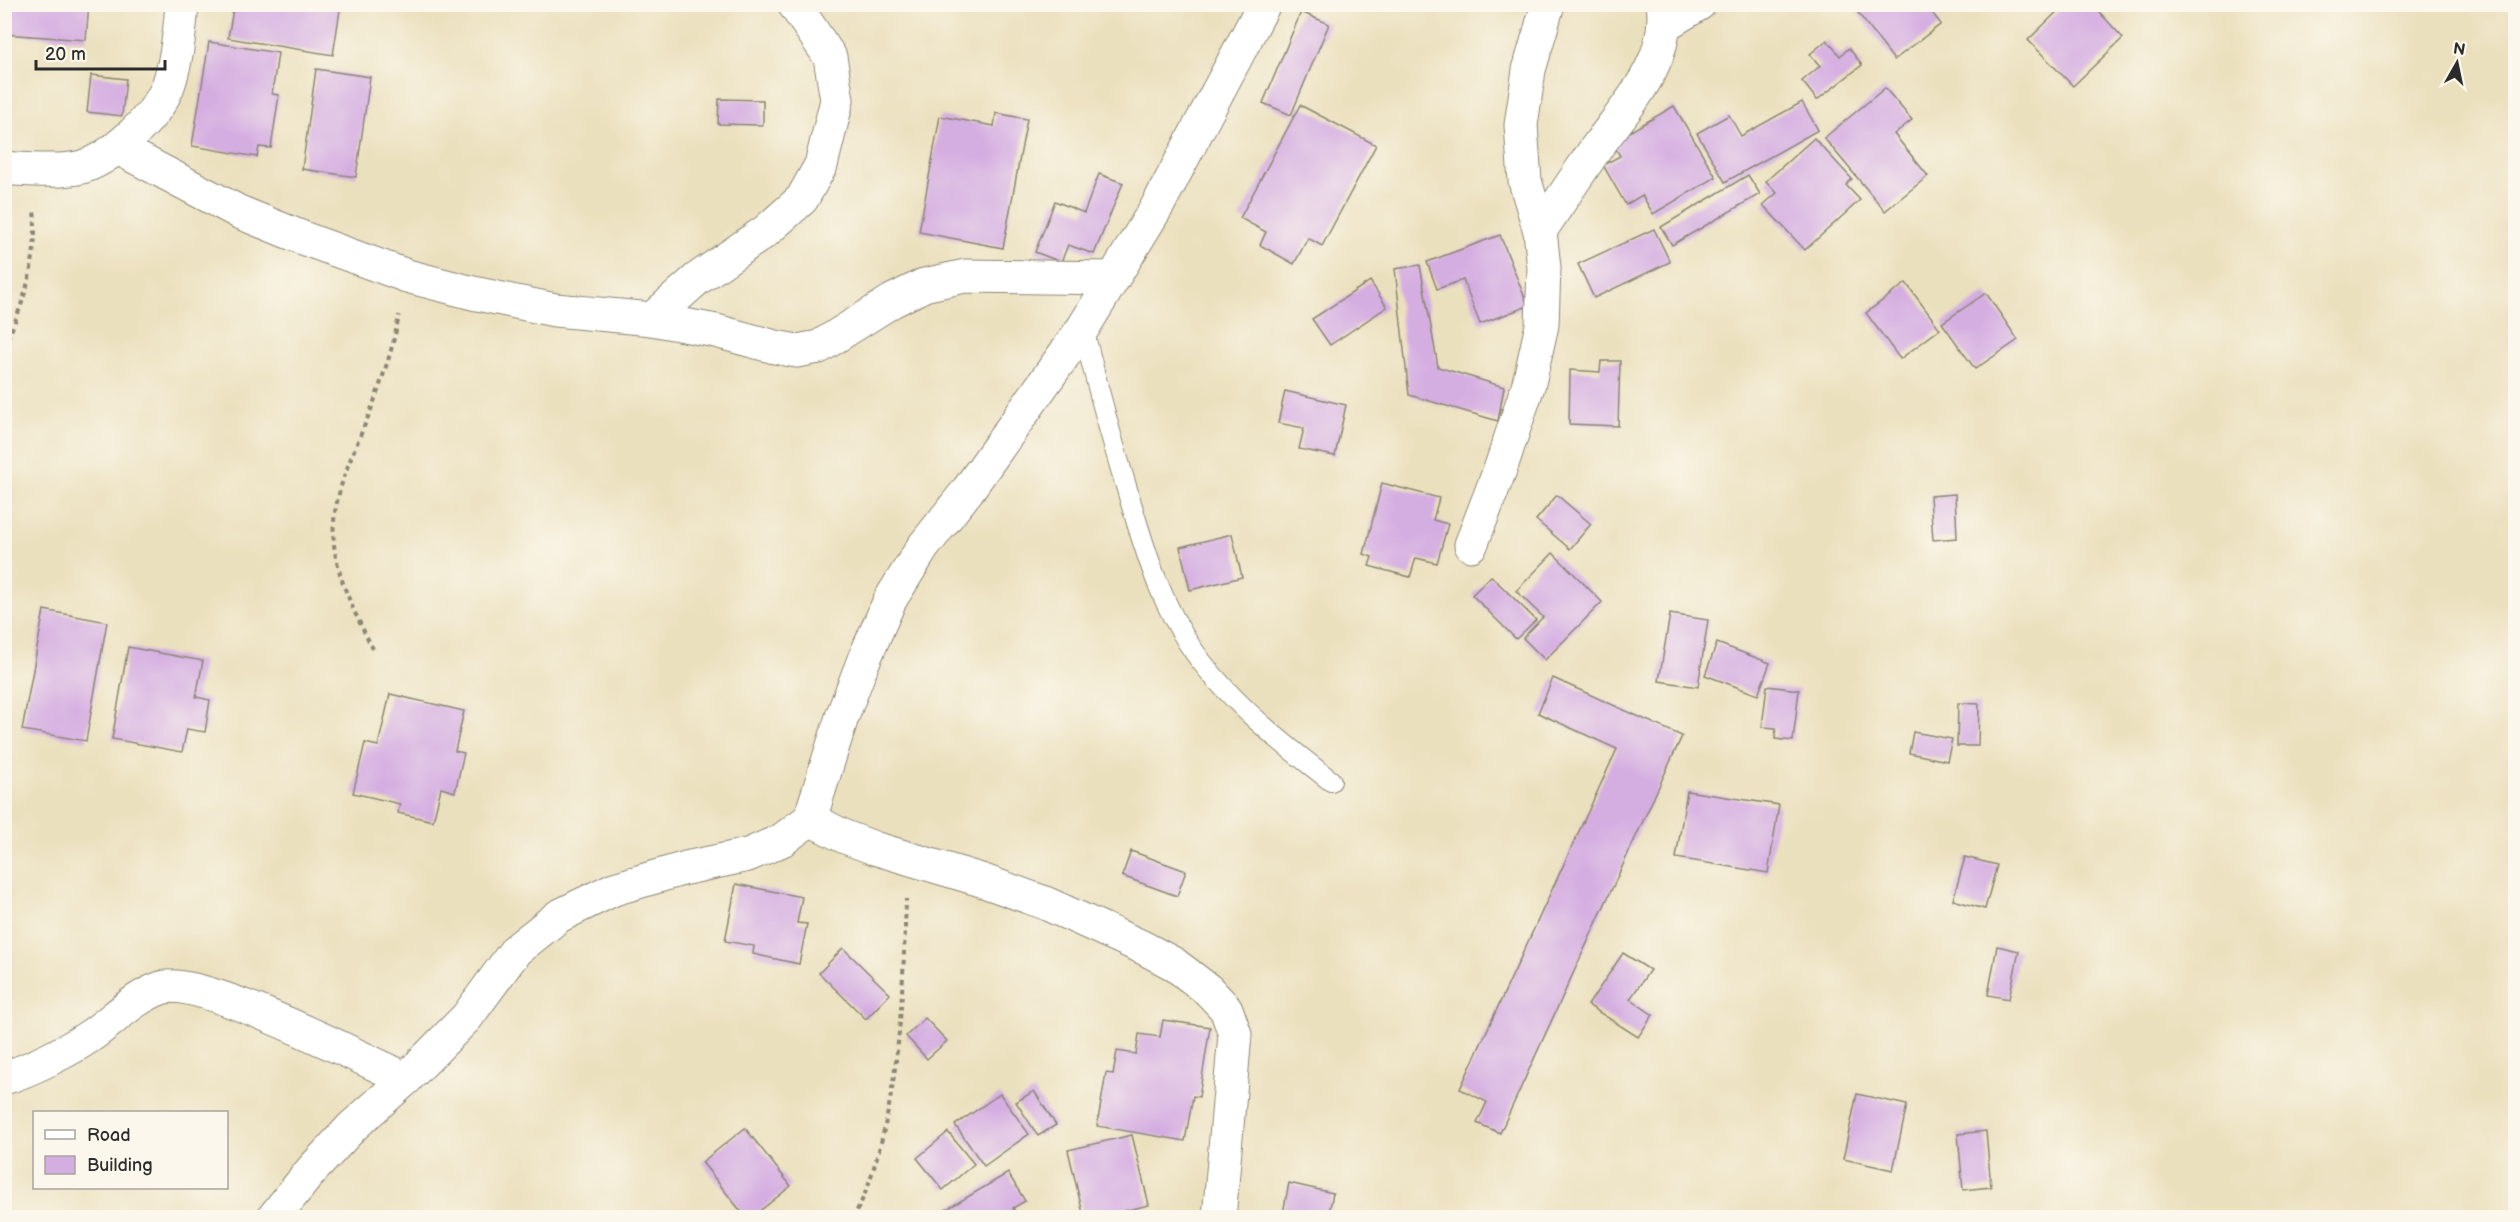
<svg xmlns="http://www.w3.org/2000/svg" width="2520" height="1222" font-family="'Balsamiq Sans',sans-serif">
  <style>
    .building { fill: #d4ade1 }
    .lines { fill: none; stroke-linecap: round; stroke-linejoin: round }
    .service-casing { stroke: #8b8674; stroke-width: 22 }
    .minor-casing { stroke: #8b8674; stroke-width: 35 }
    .path { stroke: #8b8674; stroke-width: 4; stroke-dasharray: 4.5 4.5; stroke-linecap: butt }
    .service { stroke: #fff; stroke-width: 20 }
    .minor { stroke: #fff; stroke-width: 33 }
  </style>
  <rect width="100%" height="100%" fill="#fbf7ec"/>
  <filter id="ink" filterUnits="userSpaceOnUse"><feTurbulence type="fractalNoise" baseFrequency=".0167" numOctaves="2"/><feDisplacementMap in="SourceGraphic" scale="12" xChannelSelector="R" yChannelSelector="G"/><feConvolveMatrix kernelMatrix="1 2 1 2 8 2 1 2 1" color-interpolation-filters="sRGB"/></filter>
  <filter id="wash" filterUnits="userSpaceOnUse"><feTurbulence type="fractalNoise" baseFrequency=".008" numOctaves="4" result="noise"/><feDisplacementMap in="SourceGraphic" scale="24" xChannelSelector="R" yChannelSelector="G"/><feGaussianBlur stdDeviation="1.35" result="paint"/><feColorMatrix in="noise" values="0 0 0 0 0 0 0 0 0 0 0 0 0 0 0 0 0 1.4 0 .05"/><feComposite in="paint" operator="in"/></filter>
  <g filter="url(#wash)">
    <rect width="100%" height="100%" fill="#ebe0be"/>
    <g id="blocks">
      <g class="building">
        <path d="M4,4H89L86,40L4,34Z"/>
        <path d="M234,4H341L333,55L228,38Z"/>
        <path d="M1870,4H1925L1941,24L1894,60L1858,13Z"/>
        <path d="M2065,4H2092L2123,38L2073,86L2028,40Z"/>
        <path d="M1301,12L1329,24L1291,115L1263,103Z"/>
        <path d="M1827,40L1840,56L1849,48L1862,65L1817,100L1802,81L1820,66L1810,54Z"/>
        <path d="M209,42L278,53L272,94L279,95L271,148L259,147L257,157L192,146Z"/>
        <path d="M316,69L370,77L356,177L302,169Z"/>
        <path d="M91,75L126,79L122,116L87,112Z"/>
        <path d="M1885,88L1912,120L1894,134L1928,176L1885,211L1824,138Z"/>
        <path d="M719,99L763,100V125L718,124Z"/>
        <path d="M1802,102L1818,130L1725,182L1697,133L1729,115L1741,136Z"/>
        <path d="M1300,105L1376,145L1322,246L1308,238L1294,264L1260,245L1266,232L1240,218Z"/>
        <path d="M1674,106L1716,177L1653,214L1642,195L1626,205L1603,165L1620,156L1612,142Z"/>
        <path d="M996,113L1027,119L1003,248L919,232L940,116L994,126Z"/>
        <path d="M1814,138L1852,179L1846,185L1860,200L1805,250L1763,205L1777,193L1766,181Z"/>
        <path d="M1099,174L1123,183L1094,254L1068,245L1061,262L1035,252L1055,201L1084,213Z"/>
        <path d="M1748,175L1760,194L1672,245L1661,227Z"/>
        <path d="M1654,229L1670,262L1594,298L1578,264Z"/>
        <path d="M1500,235L1528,306L1480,324L1463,280L1437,289L1427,262Z"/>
        <path d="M1420,265L1438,367L1504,387L1498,421L1409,395L1395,269Z"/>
        <path d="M1370,281L1387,307L1330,345L1312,319Z"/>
        <path d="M1906,283L1940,329L1900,359L1866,313Z"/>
        <path d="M1986,293L2018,340L1975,369L1942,323Z"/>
        <path d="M1601,361H1620L1618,426L1569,424L1570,370L1600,372Z"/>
        <path d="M1285,391L1346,405L1335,456L1299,449L1304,428L1278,423Z"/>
        <path d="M1382,483L1439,498L1433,520L1448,524L1437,563L1416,558L1410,577L1369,566L1372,557L1364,554Z"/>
        <path d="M1955,494L1957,538L1933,540L1930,496Z"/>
        <path d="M1557,495L1591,524L1570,549L1536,520Z"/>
        <path d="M1232,534L1242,577L1190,590L1180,547Z"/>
        <path d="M1553,553L1602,602L1545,660L1523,638L1543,617L1516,591Z"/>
        <path d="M1491,576L1536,620L1516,639L1472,595Z"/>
        <path d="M44,610L107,622L86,741L22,730Z"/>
        <path d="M1670,614L1708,620L1698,687L1659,681Z"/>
        <path d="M1717,643L1770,663L1758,695L1705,675Z"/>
        <path d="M128,647L203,661L196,697L210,700L205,732L187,729L182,752L112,739Z"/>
        <path d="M1553,678L1682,736L1500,1133L1477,1123L1487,1102L1460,1089L1617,749L1538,713Z"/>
        <path d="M1767,686L1799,690L1793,741L1775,739L1776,728L1762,727Z"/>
        <path d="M390,694L464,711L455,751L464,753L455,792L441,788L433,821L398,813L400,804L353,793L365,743L378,746Z"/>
        <path d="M1958,703L1979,704L1978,746H1957Z"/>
        <path d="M1913,732L1952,739L1947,761L1909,753Z"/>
        <path d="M1687,791L1779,805L1768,873L1676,858Z"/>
        <path d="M1131,851L1186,871L1177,896L1122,876Z"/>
        <path d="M1965,857L1997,865L1985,909L1953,900Z"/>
        <path d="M736,884L802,897L797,923L807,924L799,964L753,954L754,946L725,941Z"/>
        <path d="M1997,946L2019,951L2009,999L1988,995Z"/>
        <path d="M843,948L890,994L866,1019L819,973Z"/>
        <path d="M1623,953L1650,970L1630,999L1653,1015L1638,1037L1588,1005Z"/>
        <path d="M925,1018L947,1041L927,1059L906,1036Z"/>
        <path d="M1163,1020L1210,1027L1199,1097L1193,1096L1185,1141L1097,1126L1106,1073L1113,1074L1117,1051L1136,1054L1139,1034L1160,1037Z"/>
        <path d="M1034,1091L1056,1125L1038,1136L1016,1102Z"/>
        <path d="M1000,1094L1029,1134L984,1166L955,1125Z"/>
        <path d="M1857,1094L1907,1105L1893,1170L1843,1159Z"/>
        <path d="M745,1128L791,1186L751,1218H746L702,1162Z"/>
        <path d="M1986,1131L1991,1187L1963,1190L1958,1134Z"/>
        <path d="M948,1132L974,1164L943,1190L917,1158Z"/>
        <path d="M1132,1135L1149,1205L1095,1218H1084L1068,1150Z"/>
        <path d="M1008,1173L1025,1201L1013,1208L1018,1218H945L942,1212Z"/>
        <path d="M1289,1183L1333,1193L1328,1218H1282Z"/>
      </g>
    </g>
  </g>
  <g filter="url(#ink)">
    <use href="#blocks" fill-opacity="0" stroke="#8b8674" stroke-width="1.5"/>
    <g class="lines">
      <g class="service-casing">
        <path id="service" d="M1083,328C1096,381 1110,434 1126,486C1145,552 1164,618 1209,671C1245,714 1287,747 1331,781"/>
      </g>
      <g class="minor-casing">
        <g id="minor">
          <path d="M1666,24L1699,4"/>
          <path d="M118,148L239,212L308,240L407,276L473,293L555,310L652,319L716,331L775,347L797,351L819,347L892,301L924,285L965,276L1113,278"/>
          <path d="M4,168C28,170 55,172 78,168C110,161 157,116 168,86C177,61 180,31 182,4"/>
          <path d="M1540,231C1559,203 1578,174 1597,147C1628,104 1671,61 1663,4"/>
          <path d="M652,319L697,279L766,231L802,199L821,165L837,100L830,57L794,4"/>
          <path d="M1471,545L1501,467L1529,383L1542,325L1544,268L1540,231L1525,181L1521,125L1529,70L1548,4"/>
          <path d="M810,819L845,837L874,848L981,880L1045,903L1142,947L1174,964L1208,990L1226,1009L1235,1034L1219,1218"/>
          <path d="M4,1078C30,1070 68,1051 90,1036C114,1020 133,998 161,988C198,975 365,1060 406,1079"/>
          <path d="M273,1218L311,1171L353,1126L406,1079L467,1017L516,950L559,916L614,889L686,868L748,855L782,840L810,819L842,717L863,662L890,600L923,547L968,490L1083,328L1158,205L1264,4"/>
        </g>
      </g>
      <g class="path">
        <path d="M4,347C24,303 39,259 34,210"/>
        <path d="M4,608L12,613"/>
        <path d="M373,649C357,618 341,587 335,552C326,499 358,446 375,399C385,371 394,344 399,315"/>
        <path d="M852,1218C866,1198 872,1173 879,1150C901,1068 903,983 906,899"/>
      </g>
      <use href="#service" class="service"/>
      <use href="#minor" class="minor"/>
    </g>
  </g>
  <rect width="2520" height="1222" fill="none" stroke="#fbf7ec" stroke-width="24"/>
  <rect x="33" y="1111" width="195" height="78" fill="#fbf7ec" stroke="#a8a59f" stroke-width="1.5"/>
  <rect x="45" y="1130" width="30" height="9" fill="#ffffff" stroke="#a8a59f" stroke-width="1.5"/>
  <text x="87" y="1141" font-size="18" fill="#2b2b2b">Road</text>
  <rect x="45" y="1156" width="30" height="18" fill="#d4ade1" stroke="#a8a59f" stroke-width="1.5"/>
  <text x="87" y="1171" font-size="18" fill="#2b2b2b">Building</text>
  <g transform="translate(2457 63) rotate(9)" stroke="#fbf7ec" stroke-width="4.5" paint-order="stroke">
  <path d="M0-4.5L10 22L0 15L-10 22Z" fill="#2b2b2b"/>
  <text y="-9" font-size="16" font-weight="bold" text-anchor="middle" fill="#2b2b2b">N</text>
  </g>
  <path d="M36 60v9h129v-9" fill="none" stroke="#2b2b2b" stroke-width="3"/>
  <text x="45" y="60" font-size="18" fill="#2b2b2b" stroke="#fbf7ec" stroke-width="4.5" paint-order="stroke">20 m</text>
</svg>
